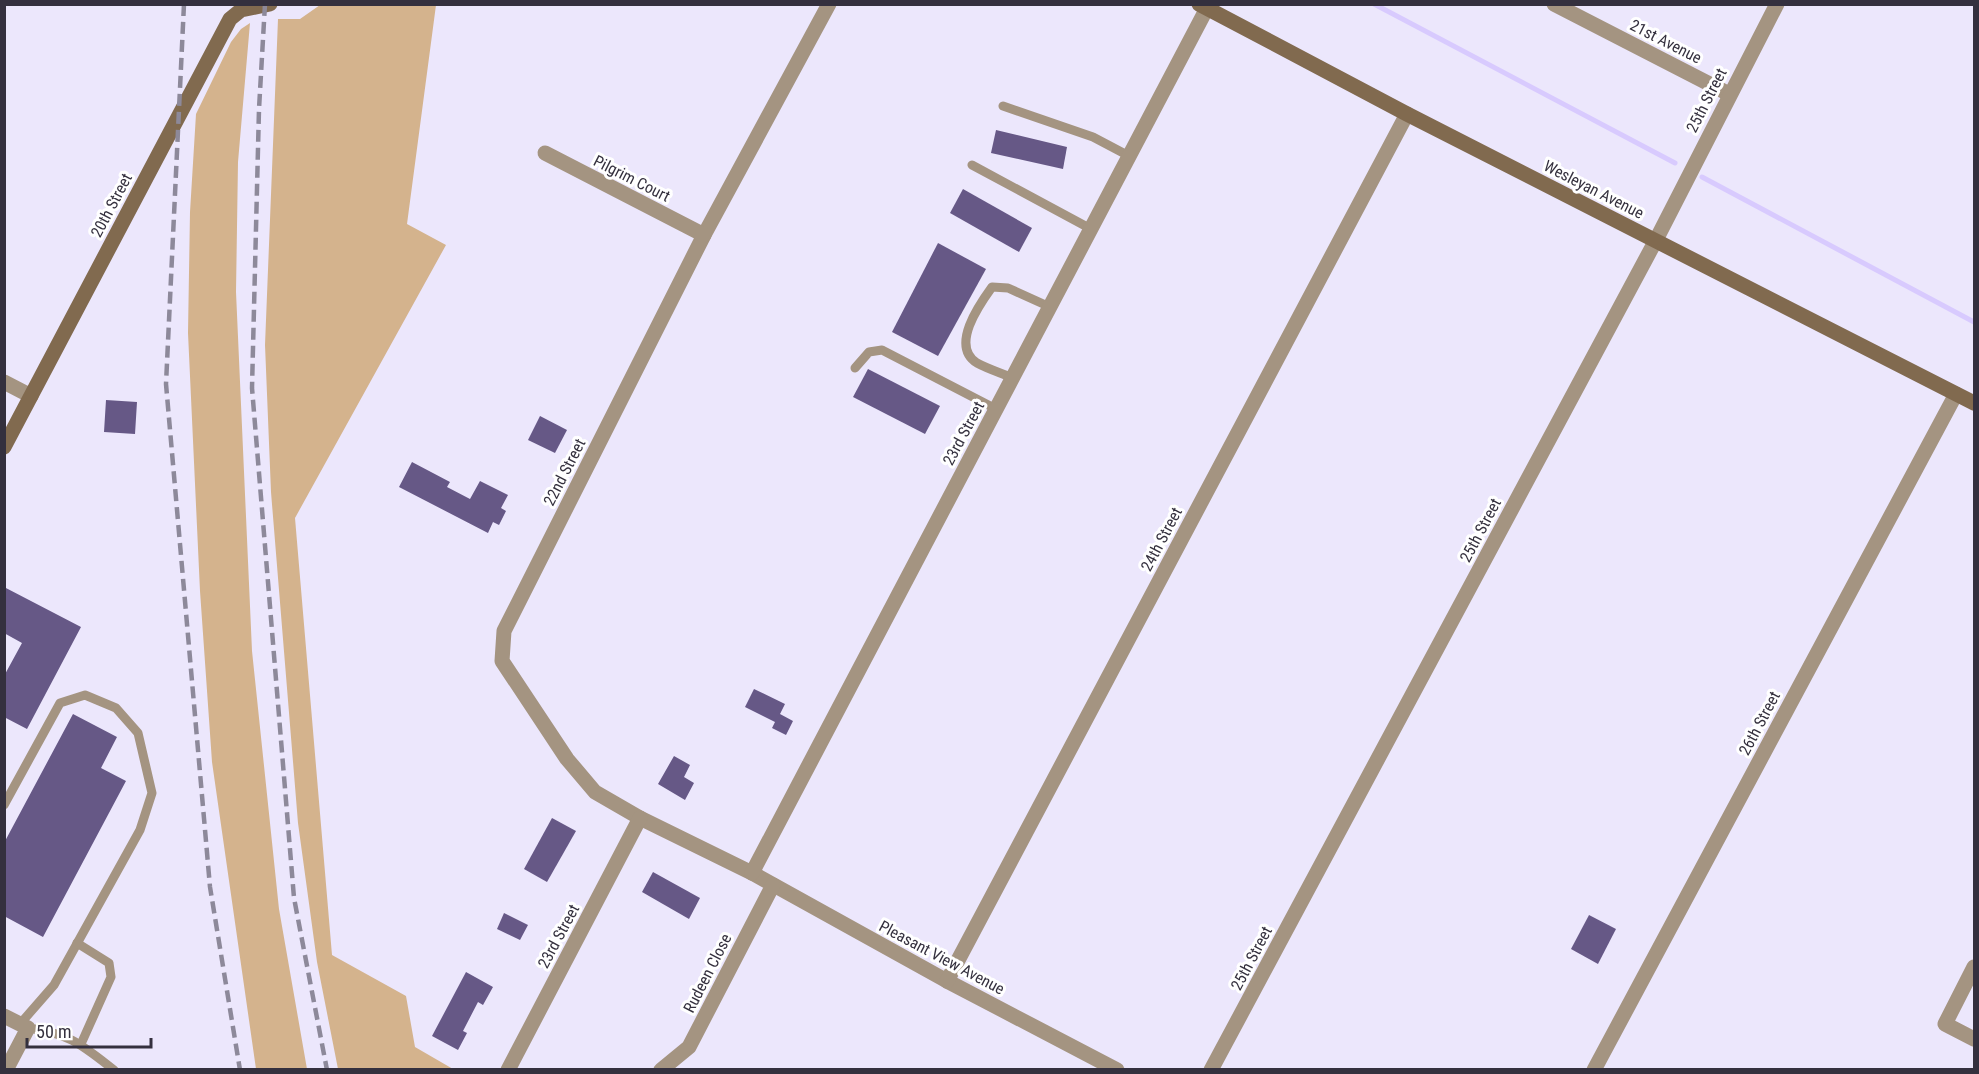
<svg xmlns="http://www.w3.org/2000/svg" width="1979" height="1074" font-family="'Roboto Condensed',sans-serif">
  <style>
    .green { fill: #d4b38d }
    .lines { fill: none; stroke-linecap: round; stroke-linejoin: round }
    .stream { stroke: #d8cafe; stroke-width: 5 }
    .building { fill: #665886 }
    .lane { stroke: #a49481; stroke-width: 9 }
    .street { stroke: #a49481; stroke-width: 15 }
    .secondary { stroke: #816a4f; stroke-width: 15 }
    .rail { stroke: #8d899a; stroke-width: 4.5; stroke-dasharray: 12 6; stroke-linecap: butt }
    .labels { text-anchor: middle; stroke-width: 6; stroke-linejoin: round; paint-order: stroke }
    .street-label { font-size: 16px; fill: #34303e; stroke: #fff }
  </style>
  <rect width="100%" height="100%" fill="#ece7fc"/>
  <g class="green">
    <path d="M320,5H436L407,224L446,245L295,518L332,955L406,996L415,1047L453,1069H338L317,962L298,823L271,492L265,345L278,19H300Z"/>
    <path d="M250,23L238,162L236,292L252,651L279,909L307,1069H256L212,762L200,591L188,333L190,212L196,114L231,42L241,29Z"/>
  </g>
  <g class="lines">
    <g class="stream">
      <path d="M1374,4L1675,163"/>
      <path d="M1702,177L1974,322"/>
    </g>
  </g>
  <g class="building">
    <path d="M996,130L1067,147L1063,169L991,153Z"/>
    <path d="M963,189L1032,228L1019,252L950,213Z"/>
    <path d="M938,243L986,269L938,356L892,332Z"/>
    <path d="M868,369L940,406L925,434L853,397Z"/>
    <path d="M106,400L137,402L135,434L104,432Z"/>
    <path d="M540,416L567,430L555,453L528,440Z"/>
    <path d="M412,462L450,482L447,487L470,499L480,481L508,495L501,508L506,511L499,525L493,522L488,533L399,487Z"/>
    <path d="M4,587L81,627L27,729L4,717V676L22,643L4,633Z"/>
    <path d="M754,689L785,704L780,714L793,721L786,735L772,728L775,722L745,707Z"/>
    <path d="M73,714L117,737L101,768L126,781L43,937L4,916V843Z"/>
    <path d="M674,756L690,765L684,777L694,783L685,800L658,784Z"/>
    <path d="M552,818L576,831L547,882L524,869Z"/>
    <path d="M653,872L700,898L689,919L642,892Z"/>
    <path d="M504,913L528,925L520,940L497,929Z"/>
    <path d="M1589,915L1616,929L1598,964L1571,949Z"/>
    <path d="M466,972L493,987L483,1005L478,1002L463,1031L467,1033L458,1050L432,1036Z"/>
  </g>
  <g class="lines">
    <g class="lane">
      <path d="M1003,106L1093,137L1129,156"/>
      <path d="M972,165L1091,229"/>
      <path d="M855,368L869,352L882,350L996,409"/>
      <path d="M1013,378C1001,373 988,369 977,363C950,346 979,305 992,287L1008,288L1050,307"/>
      <path d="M4,805L60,703L85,695L116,708L138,733L152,793L140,830L54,985L20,1024"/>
      <path d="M77,943L109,963L111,977L81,1044"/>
      <path d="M28,1028C69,1033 82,1045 114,1070"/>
    </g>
    <g class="street">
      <path d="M829,4L704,235L504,631L502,661L567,759L595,792L640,818L752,873L947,981L1117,1070"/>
      <path d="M1554,4L1729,94"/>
      <path d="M545,153L704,235"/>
      <path d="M4,382L31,396"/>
      <path d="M752,873L1206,10"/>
      <path d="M1974,967L1945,1024L1974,1039"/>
      <path d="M947,981L1407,114"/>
      <path d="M4,1016L28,1028L6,1070"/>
      <path d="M508,1070L640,818"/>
      <path d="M661,1070L689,1047L773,885"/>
      <path d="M1211,1070L1656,240L1777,4"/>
      <path d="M1594,1070L1956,394"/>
    </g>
    <g class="secondary">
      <path d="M1199,4L1407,114L1974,403"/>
      <path d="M4,447L230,19L241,10L270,4"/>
    </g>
    <g class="rail">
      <path d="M184,4L166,384L210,887L240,1070"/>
      <path d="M265,4L259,109L252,388L294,898L327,1070"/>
    </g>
  </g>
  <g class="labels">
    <g class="street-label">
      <text transform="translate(1666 41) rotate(27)" y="6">21st Avenue</text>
      <text transform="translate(1706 100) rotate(-63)" y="6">25th Street</text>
      <text transform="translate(632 178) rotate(27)" y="6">Pilgrim Court</text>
      <text transform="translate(1594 189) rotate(27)" y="6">Wesleyan Avenue</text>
      <text transform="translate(111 205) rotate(-62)" y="6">20th Street</text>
      <text transform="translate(963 433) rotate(-62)" y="6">23rd Street</text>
      <text transform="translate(564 472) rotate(-63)" y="6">22nd Street</text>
      <text transform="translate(1480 530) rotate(-62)" y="6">25th Street</text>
      <text transform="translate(1161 539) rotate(-62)" y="6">24th Street</text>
      <text transform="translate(1759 723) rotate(-62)" y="6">26th Street</text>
      <text transform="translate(558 936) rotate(-62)" y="6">23rd Street</text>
      <text transform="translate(942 957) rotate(28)" y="6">Pleasant View Avenue</text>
      <text transform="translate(1251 958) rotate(-62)" y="6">25th Street</text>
      <text transform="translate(707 973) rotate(-63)" y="6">Rudeen Close</text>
    </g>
  </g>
  <rect width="1979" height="1074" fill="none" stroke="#34303e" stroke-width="12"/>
  <path d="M27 1038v9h124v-9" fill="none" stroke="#34303e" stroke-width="3"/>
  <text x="36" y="1038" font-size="18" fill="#34303e" stroke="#ffffff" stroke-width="4.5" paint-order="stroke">50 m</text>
</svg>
